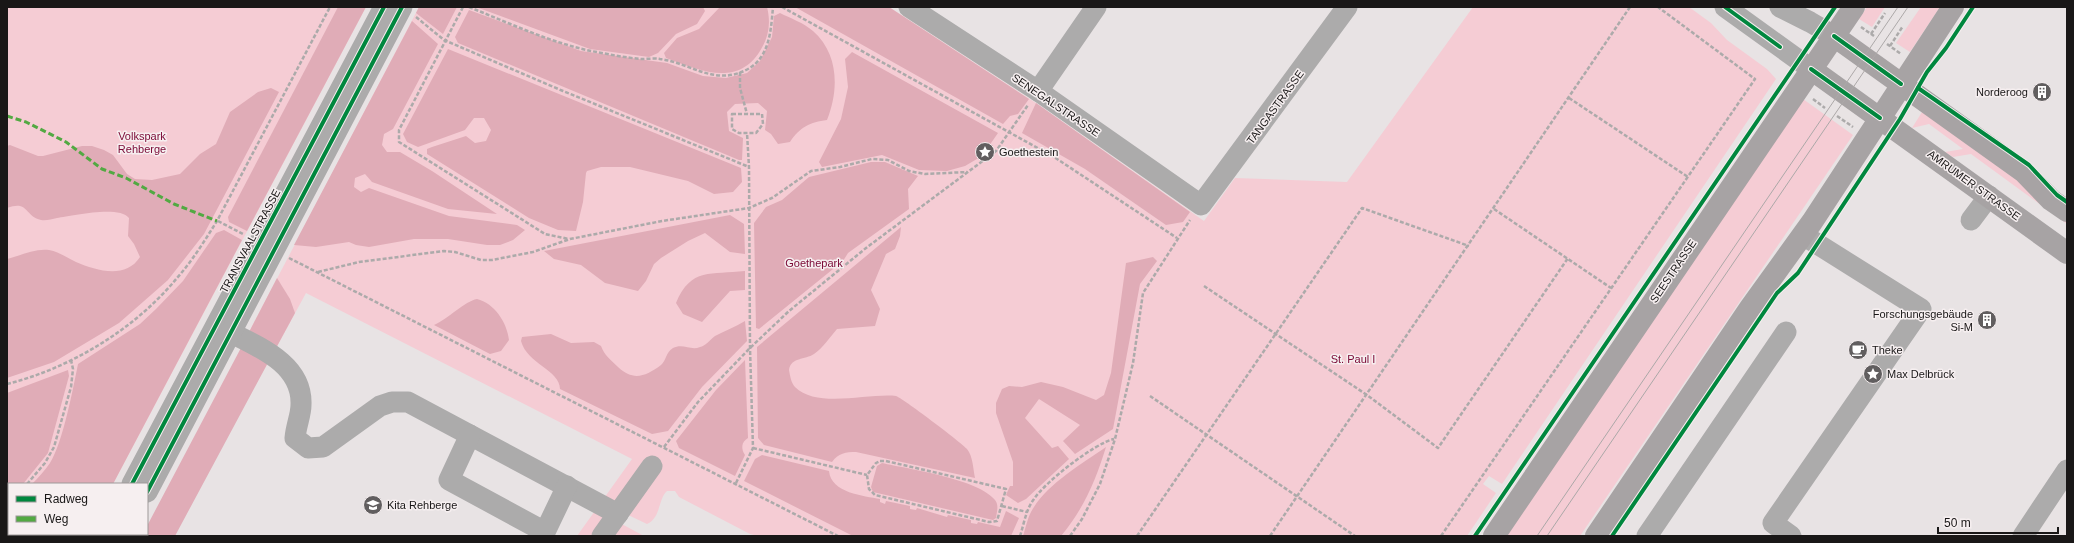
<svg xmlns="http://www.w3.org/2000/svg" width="2074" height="543" font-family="Arial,sans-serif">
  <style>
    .green { fill: #f5ccd4 }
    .forest { fill: #e0acb7 }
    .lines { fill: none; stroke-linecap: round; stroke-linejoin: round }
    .path { stroke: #acaaaa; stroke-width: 2.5; stroke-dasharray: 4 2; stroke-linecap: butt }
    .minor { stroke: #acabab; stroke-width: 21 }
    .major { stroke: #a7a3a4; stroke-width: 22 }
    .tram { stroke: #aca8a8; stroke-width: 1 }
    .quiet { stroke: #52a942; stroke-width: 3; stroke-dasharray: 6 3; stroke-linecap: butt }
    .cycleway-casing { stroke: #f6eff0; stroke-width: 6 }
    .cycleway { stroke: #00873e; stroke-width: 4 }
    .labels { text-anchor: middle; stroke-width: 3; stroke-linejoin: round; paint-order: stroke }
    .poi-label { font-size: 11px; fill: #191717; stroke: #f6eff0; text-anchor: start }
    .street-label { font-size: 11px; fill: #191717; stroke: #f6eff0 }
    .park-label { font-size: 11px; fill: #7a0835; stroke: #f6eff0 }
  </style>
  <rect width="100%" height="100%" fill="#e8e3e4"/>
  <g class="green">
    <path d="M7,7H366L113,484H9V534H87L86,536H7Z"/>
    <path d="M419,7H889L1036,103L1204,221L1235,178L1347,182L1473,7H1689L1711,23L1727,40L1767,69L1776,79L1502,484L1489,476L1483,484L1496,493L1467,536H758L750,534L679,497L675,491H667C658,499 661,518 647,524L624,513L618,522L644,536H577L632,459L306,293L275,350L247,336Z"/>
    <path d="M1867,7H1885L1872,27L1859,19Z"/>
    <path d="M1921,7H1940L1910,52L1896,43Z"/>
    <path d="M1803,99L1853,135L1580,536H1505Z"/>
    <path d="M1922,112L2067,216V224L1971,154L1953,157L1945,152L1963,149L1929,124L1912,128Z"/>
  </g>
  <g class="forest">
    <path d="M338,7H366L247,231L229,222L228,217Z"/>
    <path d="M419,7H457L443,34L416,13Z"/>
    <path d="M476,7H703L705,11L697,24L676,34L658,53L649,57L590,49Z"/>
    <path d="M720,7H767C771,23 769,37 760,51C737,88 699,70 666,58L664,53L677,38L699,29Z"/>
    <path d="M795,7H889L1029,99L1018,114L1010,116L1003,124Z"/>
    <path d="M469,10L581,51L667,63L703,76L726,78L747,73L760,61L772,37L774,16L780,13C790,18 804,23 813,31C839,54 839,90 827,120C810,122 800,127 790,142L778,144L771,134L765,130L767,111L758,103L735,104L727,112L729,131L743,138L742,160H739L458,43L455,37Z"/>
    <path d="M412,21L438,44L393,129L384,134L382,145L387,152H400L432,171L497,214L448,209L372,182L365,174L355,178L354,187L361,192L369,188L449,216L517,225L525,230L513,240L500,245H487L448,239H414L369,247L356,245L349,242L316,247L294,245Z"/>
    <path d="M448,49L741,168L742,182L733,192L714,194L688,181L630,167H601L587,171L586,173L583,202L576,231L558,230L529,218L427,154V149L432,147L466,136L475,143L486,141L491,130L484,118H474L465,130L418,147L407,142L403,134Z"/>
    <path d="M852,52L998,133L982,156L965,166L947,171L919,170L882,155L822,167L819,162L841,119L848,87L845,59Z"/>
    <path d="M271,88L279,92L204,234L168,280L119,323L54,362L7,378V259C19,256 36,248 49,250C60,252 67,258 76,262C97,271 126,279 140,257L134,244L128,236L129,218C119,205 71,216 57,218C52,219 46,221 41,220C24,216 29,200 7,208V146L10,145L38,156H43L82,146H92L104,150L113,155L127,174L135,179L152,180L180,174L200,154L216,144L230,112L258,92Z"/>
    <path d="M1036,103L1190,212L1183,222L1166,225L1085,169L1022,133Z"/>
    <path d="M871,162H885L918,176L908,189L909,209L848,253L843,261L759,329L756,328L754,223L766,207L782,200L809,177Z"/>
    <path d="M730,215L744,224L745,254L730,252L705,233L688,241L661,258L654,264L646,281L638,291L605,283L581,265L554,259L544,251Z"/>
    <path d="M901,227L900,236L895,249L886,254L871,290L880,309L875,326L837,329C830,337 823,348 814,354C805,360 791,357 789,370C790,375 791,383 795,387C817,409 868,393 896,396C901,397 962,443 967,449C973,456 973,469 975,478L856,452C846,452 838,453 832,462L764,445L758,438L757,347Z"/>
    <path d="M224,230L242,240L113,484H32C38,478 45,470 50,463C63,442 73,389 78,364L140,324L156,309L183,281L216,233Z"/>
    <path d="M1153,257L1157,261L1140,284L1113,429L1075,454L1063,441L1080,425L1039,399L1025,418L1052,448L1058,446L1069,459L1026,499L1018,503L1006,495L1010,486H1013V462L996,413V403L1002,389L1009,386L1022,387L1041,382L1063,387L1096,400L1104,395L1111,373L1126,263Z"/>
    <path d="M745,271V290L730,291L702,322L683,314L676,303C691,267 711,275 745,271Z"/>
    <path d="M277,278L290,299L295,313L275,350L247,336Z"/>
    <path d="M477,299C494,303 507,322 509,340L501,351L490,354L434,325C448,319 465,301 477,299Z"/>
    <path d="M745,321L747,341L702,387L668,431L652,434L560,389C560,370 527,364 521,341L522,337L551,334L571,343L594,342L601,346C605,356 610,359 618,367C633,381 645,377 661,365C666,361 666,352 673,348C683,343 691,351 700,347C705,346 710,340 715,336C724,331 735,327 745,321Z"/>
    <path d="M243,344L270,359L175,536H142L143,534H147V526Z"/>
    <path d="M745,360L748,438C741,442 741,449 745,455L735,476L679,448L676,441L716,390Z"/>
    <path d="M68,370L69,376L48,453L23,484H9V496L7,498V393Z"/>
    <path d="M1106,447C1096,480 1083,510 1061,536H1023C1026,527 1028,515 1034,507C1048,484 1084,462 1106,447Z"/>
    <path d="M762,455L829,471C831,493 864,496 880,499V502L885,504L886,501L910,506V509L916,510L917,508L947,517L948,515L971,520V523L977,524L978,522L1000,527L1006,511L1019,518L1011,536H853L744,481L755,459Z"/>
    <path d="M882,463C908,469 979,479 995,500C999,505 997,511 996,518L993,520L873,492L871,487L877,466Z"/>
    <path d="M9,505V534H87L86,536H7V506Z"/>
  </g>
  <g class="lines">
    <g class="path">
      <path d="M463,7L399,130V142L545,234L569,239"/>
      <path d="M469,7C509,23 549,42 591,51C608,54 626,58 642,59C648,59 655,58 660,59C691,63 715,87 748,69C770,57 771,29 773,7"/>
      <path d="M782,7L1054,157L1177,238"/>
      <path d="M416,17L444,40L563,91L749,167"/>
      <path d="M1861,27L1874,36"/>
      <path d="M1871,34L1885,13"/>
      <path d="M1887,44L1901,54"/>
      <path d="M1890,46L1903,26"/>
      <path d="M740,72V88L747,114"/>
      <path d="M1569,98L1688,177"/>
      <path d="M1813,99L1825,108"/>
      <path d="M732,114H762L763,124L756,133H739L732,129Z"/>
      <path d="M1837,116L1853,127"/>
      <path d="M1494,209L1611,288"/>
      <path d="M218,221L243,234"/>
      <path d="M289,258L838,536"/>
      <path d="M318,272L359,262L444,251L455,252L481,260H492L533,252L570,239L662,221L749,208L772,198L811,171L840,167L872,159L888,160L909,171L925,174L967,172"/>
      <path d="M1204,286L1367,395L1438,448L1568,258"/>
      <path d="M7,384C71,368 135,329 177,278C193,260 205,240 217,221L330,7"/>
      <path d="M1150,396L1355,536"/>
      <path d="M664,447L698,402L750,348L789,311L866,248L996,151L1028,105"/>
      <path d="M753,448L867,475"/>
      <path d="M880,461H886L1006,489L997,521L989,522L875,495L869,489L867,475L876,463Z"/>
      <path d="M736,483L753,448L750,348L749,167L747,133"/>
      <path d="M27,484L45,463L54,447L71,387L73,369L71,360"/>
      <path d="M7,501L9,500"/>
      <path d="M1002,506L1027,512"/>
      <path d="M1020,536C1024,524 1026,509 1034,499C1045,482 1095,443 1114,439"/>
      <path d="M1070,536L1082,519L1100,484L1115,439L1133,363L1143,293L1190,220"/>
      <path d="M1137,536L1362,208L1469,246"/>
      <path d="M1270,536L1630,7"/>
      <path d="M1441,536L1755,79L1658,7"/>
    </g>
    <g class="minor">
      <path d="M909,7L1038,91L1201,205L1347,7"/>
      <path d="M1725,7L1811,69"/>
      <path d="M1780,7L1810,22L1834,36"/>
      <path d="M1038,91L1096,7"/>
      <path d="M1971,220L1989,196"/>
      <path d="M218,326C250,344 303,360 301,405C301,415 296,426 295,438L308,448L323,447L380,406L392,402H408L618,514"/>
      <path d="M470,435L449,480L545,532L567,486"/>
      <path d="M132,484L384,7"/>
      <path d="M147,492L402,7"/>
      <path d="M104,536L105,534"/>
      <path d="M124,536L125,534"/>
      <path d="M602,536L652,466"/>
      <path d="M1647,536L1786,332"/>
      <path d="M1791,536L1773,523L1921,309L1803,235"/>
      <path d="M2023,536L2067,470"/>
    </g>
    <g class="major">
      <path d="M1834,36L2024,172L2051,200L2067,211"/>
      <path d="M1811,69L2067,253"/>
      <path d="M1494,536L1854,7"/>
      <path d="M1596,536L1750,308L1812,222L1953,7"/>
    </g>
    <g class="tram">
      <path d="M1537,536L1898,7"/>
      <path d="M1547,536L1908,7"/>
    </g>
    <path class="quiet" d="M7,116L26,122L66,142L102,169L126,178L174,204L217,221"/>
    <g class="cycleway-casing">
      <g id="cycleway">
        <path d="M1725,7L1780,47"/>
        <path d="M1834,36L1901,84"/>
        <path d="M1811,69L1880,118"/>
        <path d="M1918,88L2029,165L2057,195L2067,202"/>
        <path d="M132,484L384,7"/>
        <path d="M147,492L402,7"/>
        <path d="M1475,536L1835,7"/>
        <path d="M1612,536L1777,293L1798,273L1900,119L1927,72L1946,48L1973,7"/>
      </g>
    </g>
    <use href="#cycleway" class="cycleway"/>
  </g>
  <defs>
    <g id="building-disc" transform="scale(1)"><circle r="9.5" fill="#615e5f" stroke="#f6eff0"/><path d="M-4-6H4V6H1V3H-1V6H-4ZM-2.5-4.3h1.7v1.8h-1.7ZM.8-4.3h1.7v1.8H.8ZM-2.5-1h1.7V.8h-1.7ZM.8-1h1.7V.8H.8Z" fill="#fff"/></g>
    <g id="sight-disc" transform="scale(1)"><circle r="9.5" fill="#615e5f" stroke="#f6eff0"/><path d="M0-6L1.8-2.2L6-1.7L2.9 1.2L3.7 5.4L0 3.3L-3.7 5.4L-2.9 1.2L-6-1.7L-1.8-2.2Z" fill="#fff"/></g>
    <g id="cafe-disc" transform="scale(1)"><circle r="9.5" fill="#615e5f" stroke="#f6eff0"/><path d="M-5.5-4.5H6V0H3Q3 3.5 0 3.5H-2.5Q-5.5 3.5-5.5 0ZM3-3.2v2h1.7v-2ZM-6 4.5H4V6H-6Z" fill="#fff"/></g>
    <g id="school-disc" transform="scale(1)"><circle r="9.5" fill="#615e5f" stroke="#f6eff0"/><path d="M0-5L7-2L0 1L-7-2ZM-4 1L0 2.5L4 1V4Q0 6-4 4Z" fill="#fff"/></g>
  </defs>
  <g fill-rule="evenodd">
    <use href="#building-disc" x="2042" y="92"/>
    <use href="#sight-disc" x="985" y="152"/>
    <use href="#building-disc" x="1987" y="320"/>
    <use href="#cafe-disc" x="1858" y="350"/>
    <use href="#sight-disc" x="1873" y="374"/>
    <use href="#school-disc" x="373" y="505"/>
  </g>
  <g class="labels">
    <g class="poi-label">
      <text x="2028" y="96" text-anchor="end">Norderoog</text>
      <text x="999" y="156">Goethestein</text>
      <text x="1973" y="318" text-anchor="end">Forschungsgebäude<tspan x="1973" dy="13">Si-M</tspan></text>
      <text x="1872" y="354">Theke</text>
      <text x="1887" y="378">Max Delbrück</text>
      <text x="387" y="509">Kita Rehberge</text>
    </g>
    <g class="street-label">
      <text transform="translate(1056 105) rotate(34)" y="4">SENEGALSTRASSE</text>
      <text transform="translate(1275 107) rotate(-54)" y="4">TANGASTRASSE</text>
      <text transform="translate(1974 185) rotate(36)" y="4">AMRUMER STRASSE</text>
      <text transform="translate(250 241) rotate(-62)" y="4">TRANSVAALSTRASSE</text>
      <text transform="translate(1673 271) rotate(-56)" y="4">SEESTRASSE</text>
    </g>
    <g class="park-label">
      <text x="142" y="140">Volkspark<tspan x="142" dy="13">Rehberge</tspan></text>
      <text x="814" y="267">Goethepark</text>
      <text x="1353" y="363">St. Paul I</text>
    </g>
  </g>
  <rect width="2074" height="543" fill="none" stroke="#191717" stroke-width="16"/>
  <rect x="8" y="483" width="140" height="52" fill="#f6eff0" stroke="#9e9999"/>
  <rect x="16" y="496" width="20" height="6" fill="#00873e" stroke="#9e9999"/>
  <text x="44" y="503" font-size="12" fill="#191717">Radweg</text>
  <rect x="16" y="516" width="20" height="6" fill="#52a942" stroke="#9e9999"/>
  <text x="44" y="523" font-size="12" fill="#191717">Weg</text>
  <path d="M1938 527v6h120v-6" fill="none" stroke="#191717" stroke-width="2"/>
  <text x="1944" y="527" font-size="12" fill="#191717" stroke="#f6eff0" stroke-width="3" paint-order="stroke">50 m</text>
</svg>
